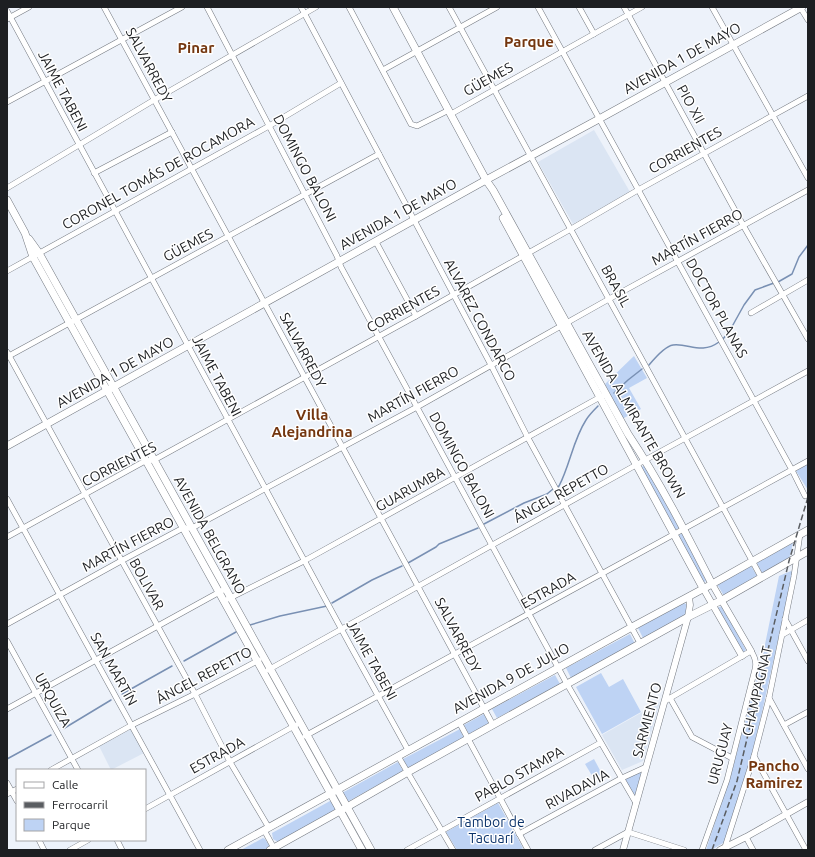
<svg xmlns="http://www.w3.org/2000/svg" width="815" height="857" font-family="Ubuntu,sans-serif">
  <style>
    .built { fill: #dbe5f3 }
    .green { fill: #bed3f4 }
    .lines { fill: none; stroke-linecap: round; stroke-linejoin: round }
    .stream { stroke: #7990b3; stroke-width: 1.5 }
    .minor-casing { stroke: #747980; stroke-width: 6 }
    .tertiary-casing { stroke: #747980; stroke-width: 7 }
    .secondary-casing { stroke: #747980; stroke-width: 8 }
    .minor { stroke: #fff; stroke-width: 5 }
    .tertiary { stroke: #fff; stroke-width: 6 }
    .secondary { stroke: #fff; stroke-width: 7 }
    .rail { stroke: #5a5d61; stroke-width: 1.5; stroke-dasharray: 6 3; stroke-linecap: butt }
    .labels { text-anchor: middle; stroke-width: 3; stroke-linejoin: round; paint-order: stroke }
    .street-label { font-size: 14px; fill: #1d1f22; stroke: #fff }
    .park-label { font-size: 14px; fill: #0b336b; stroke: #fff }
    .neighbourhood-label { font-size: 15px; font-weight: bold; fill: #74360f; stroke: #fff }
  </style>
  <rect width="100%" height="100%" fill="#edf2fa"/>
  <g class="built">
    <path d="M594,130L630,192L573,224L538,162Z"/>
    <path d="M660,702L643,761L622,770L602,735Z"/>
    <path d="M131,729L144,753L111,770L99,746Z"/>
  </g>
  <g class="green">
    <path d="M634,356L647,378L629,388L641,409L622,419L605,384Z"/>
    <path d="M808,463V490L796,471Z"/>
    <path d="M645,465L679,528L674,530L640,468Z"/>
    <path d="M683,533L706,581L703,583L677,536Z"/>
    <path d="M793,543L789,559L762,573L756,561Z"/>
    <path d="M750,564L757,576L724,596L717,584Z"/>
    <path d="M791,571L793,573L762,712L747,775L725,842L711,850H706L733,767L762,659L779,576Z"/>
    <path d="M683,603L686,604L687,607L685,616L643,638L638,628Z"/>
    <path d="M722,606L746,650L742,653L717,608Z"/>
    <path d="M630,634L635,644L571,678L566,668Z"/>
    <path d="M601,673L609,687L623,679L641,712L602,734L576,687Z"/>
    <path d="M555,675L560,684L497,718L492,709Z"/>
    <path d="M484,714L489,724L469,734L464,725Z"/>
    <path d="M460,729L464,738L408,768L403,759Z"/>
    <path d="M594,759L602,774L594,779L585,764Z"/>
    <path d="M398,762L403,771L347,802L342,793Z"/>
    <path d="M645,769L636,801L623,779Z"/>
    <path d="M330,801L332,802L336,808L335,812L278,842L273,839L272,833Z"/>
    <path d="M498,803L523,848L519,850H457L446,832Z"/>
    <path d="M263,838L265,839L269,845V847L264,850H241Z"/>
  </g>
  <g class="lines">
    <g class="stream">
      <path d="M778,282L792,274L799,257L808,245"/>
      <path d="M722,340L729,332L744,305L755,290L774,283"/>
      <path d="M649,365C654,359 666,346 673,345C689,343 701,355 719,342"/>
      <path d="M614,393L628,380L642,369"/>
      <path d="M557,487L559,486C570,465 573,440 586,420C589,415 594,410 598,406"/>
      <path d="M484,524L524,503L547,494L553,489"/>
      <path d="M408,563L436,547L439,544L478,528"/>
      <path d="M332,603L372,580L402,566"/>
      <path d="M250,625L280,616L327,606"/>
      <path d="M184,661L236,632"/>
      <path d="M122,694L172,666"/>
      <path d="M63,729L111,700"/>
      <path d="M7,759L51,735"/>
    </g>
    <g class="minor-casing">
      <g id="minor">
        <path d="M104,7L493,725"/>
        <path d="M207,7L337,256L341,267L567,684L636,803"/>
        <path d="M301,7L491,365L528,438L640,643"/>
        <path d="M349,7L411,124L417,126L449,110"/>
        <path d="M449,7L761,577"/>
        <path d="M538,7L792,470L805,496"/>
        <path d="M579,7L594,34"/>
        <path d="M624,7L743,225L808,339"/>
        <path d="M712,7L808,178"/>
        <path d="M800,7L808,20"/>
        <path d="M7,11L350,645L408,750"/>
        <path d="M7,19L29,7"/>
        <path d="M383,70L497,7"/>
        <path d="M7,102L182,7"/>
        <path d="M451,114L642,7"/>
        <path d="M94,173L172,132"/>
        <path d="M7,188L154,100L316,7"/>
        <path d="M376,242L416,316"/>
        <path d="M7,271L269,126L341,83"/>
        <path d="M751,313L808,280"/>
        <path d="M7,352L195,694L230,762L269,828"/>
        <path d="M7,357L379,154"/>
        <path d="M7,499L200,850"/>
        <path d="M7,537L145,461L154,460L416,316L571,229L638,190L808,96"/>
        <path d="M228,599L304,561L602,396"/>
        <path d="M785,619L808,661"/>
        <path d="M7,624L121,561L183,528H192L417,407L609,299L808,190"/>
        <path d="M782,635L808,620"/>
        <path d="M7,641L78,770"/>
        <path d="M268,670L636,465L808,371"/>
        <path d="M670,698L692,737L732,758"/>
        <path d="M769,698L808,769"/>
        <path d="M665,701L751,651C755,657 757,662 755,669L727,780L702,850"/>
        <path d="M7,709L225,589"/>
        <path d="M459,722L528,850"/>
        <path d="M784,725L808,712"/>
        <path d="M305,736L808,461"/>
        <path d="M398,756L453,850"/>
        <path d="M754,756L806,850"/>
        <path d="M51,770L132,725L195,694L259,660"/>
        <path d="M7,783L17,801"/>
        <path d="M7,794L17,789"/>
        <path d="M145,809L296,725"/>
        <path d="M264,830L275,850"/>
        <path d="M519,834L622,778L646,767"/>
        <path d="M746,837L753,850"/>
        <path d="M39,840L44,850"/>
        <path d="M117,840L122,850"/>
        <path d="M725,847L754,756L769,698L794,576L800,534"/>
        <path d="M70,850L88,840"/>
        <path d="M407,850L600,743"/>
        <path d="M595,850L628,832L684,850"/>
      </g>
    </g>
    <g class="tertiary-casing">
      <g id="tertiary">
        <path d="M712,584L751,651"/>
        <path d="M703,588L742,656"/>
        <path d="M623,850L688,617L690,605L689,597"/>
        <path d="M720,850L746,837L808,802"/>
      </g>
    </g>
    <g class="secondary-casing">
      <g id="secondary">
        <path d="M393,7L486,180L493,190L628,434C660,482 686,533 712,584"/>
        <path d="M7,200L25,233L33,257L362,850"/>
        <path d="M503,218L703,588"/>
        <path d="M29,239L39,253L371,850"/>
        <path d="M7,446L486,180L599,119L802,7"/>
        <path d="M228,850L632,627L712,584L808,530"/>
        <path d="M270,850L340,811L408,772L688,617L722,600L808,551"/>
      </g>
    </g>
    <use href="#minor" class="minor"/>
    <use href="#tertiary" class="tertiary"/>
    <use href="#secondary" class="secondary"/>
    <path class="rail" d="M712,850L737,781L789,561L808,497"/>
  </g>
  <g class="labels">
    <g class="street-label">
      <text transform="translate(682 58) rotate(-29)" y="5">AVENIDA 1 DE MAYO</text>
      <text transform="translate(149 65) rotate(62)" y="5">SALVARREDY</text>
      <text transform="translate(488 79) rotate(-29)" y="5">GÜEMES</text>
      <text transform="translate(63 91) rotate(62)" y="5">JAIME TABENI</text>
      <text transform="translate(691 104) rotate(61)" y="5">PIO XII</text>
      <text transform="translate(685 150) rotate(-29)" y="5">CORRIENTES</text>
      <text transform="translate(305 168) rotate(62)" y="5">DOMINGO BALONI</text>
      <text transform="translate(158 173) rotate(-29)" y="5">CORONEL TOMÁS DE ROCAMORA</text>
      <text transform="translate(398 214) rotate(-29)" y="5">AVENIDA 1 DE MAYO</text>
      <text transform="translate(697 237) rotate(-29)" y="5">MARTÍN FIERRO</text>
      <text transform="translate(188 245) rotate(-28)" y="5">GÜEMES</text>
      <text transform="translate(616 286) rotate(61)" y="5">BRASIL</text>
      <text transform="translate(717 308) rotate(61)" y="5">DOCTOR PLANAS</text>
      <text transform="translate(403 309) rotate(-29)" y="5">CORRIENTES</text>
      <text transform="translate(480 320) rotate(62)" y="5">ALVAREZ CONDARCO</text>
      <text transform="translate(303 350) rotate(62)" y="5">SALVARREDY</text>
      <text transform="translate(115 372) rotate(-29)" y="5">AVENIDA 1 DE MAYO</text>
      <text transform="translate(217 376) rotate(62)" y="5">JAIME TABENI</text>
      <text transform="translate(413 394) rotate(-29)" y="5">MARTÍN FIERRO</text>
      <text transform="translate(634 414) rotate(60)" y="5">AVENIDA ALMIRANTE BROWN</text>
      <text transform="translate(119 464) rotate(-27)" y="5">CORRIENTES</text>
      <text transform="translate(462 465) rotate(61)" y="5">DOMINGO BALONI</text>
      <text transform="translate(410 489) rotate(-29)" y="5">GUARUMBA</text>
      <text transform="translate(561 493) rotate(-29)" y="5">ÁNGEL REPETTO</text>
      <text transform="translate(210 535) rotate(61)" y="5">AVENIDA BELGRANO</text>
      <text transform="translate(128 544) rotate(-28)" y="5">MARTÍN FIERRO</text>
      <text transform="translate(147 584) rotate(61)" y="5">BOLIVAR</text>
      <text transform="translate(548 590) rotate(-29)" y="5">ESTRADA</text>
      <text transform="translate(458 635) rotate(62)" y="5">SALVARREDY</text>
      <text transform="translate(372 660) rotate(61)" y="5">JAIME TABENI</text>
      <text transform="translate(114 669) rotate(61)" y="5">SAN MARTÍN</text>
      <text transform="translate(204 675) rotate(-28)" y="5">ÁNGEL REPETTO</text>
      <text transform="translate(511 678) rotate(-29)" y="5">AVENIDA 9 DE JULIO</text>
      <text transform="translate(757 691) rotate(-77)" y="5">CHAMPAGNAT</text>
      <text transform="translate(53 700) rotate(61)" y="5">URQUIZA</text>
      <text transform="translate(647 720) rotate(-75)" y="5">SARMIENTO</text>
      <text transform="translate(720 754) rotate(-75)" y="5">URUGUAY</text>
      <text transform="translate(217 755) rotate(-29)" y="5">ESTRADA</text>
      <text transform="translate(519 774) rotate(-29)" y="5">PABLO STAMPA</text>
      <text transform="translate(577 789) rotate(-28)" y="5">RIVADAVIA</text>
    </g>
    <g class="park-label">
      <text x="491" y="827">Tambor de<tspan x="491" dy="16">Tacuarí</tspan></text>
    </g>
    <g class="neighbourhood-label">
      <text x="529" y="47">Parque</text>
      <text x="196" y="53">Pinar</text>
      <text x="312" y="420">Villa<tspan x="312" dy="17">Alejandrina</tspan></text>
      <text x="774" y="771">Pancho<tspan x="774" dy="17">Ramirez</tspan></text>
    </g>
  </g>
  <rect width="815" height="857" fill="none" stroke="#1d1f22" stroke-width="16"/>
  <rect x="16" y="769" width="130" height="72" fill="#ffffff" stroke="#a5a5a7"/>
  <rect x="24" y="782" width="20" height="6" fill="#ffffff" stroke="#a5a5a7"/>
  <text x="52" y="789" font-size="12" fill="#1d1f22">Calle</text>
  <rect x="24" y="802" width="20" height="6" fill="#5a5d61" stroke="#a5a5a7"/>
  <text x="52" y="809" font-size="12" fill="#1d1f22">Ferrocarril</text>
  <rect x="24" y="819" width="20" height="12" fill="#bed3f4" stroke="#a5a5a7"/>
  <text x="52" y="829" font-size="12" fill="#1d1f22">Parque</text>
</svg>
